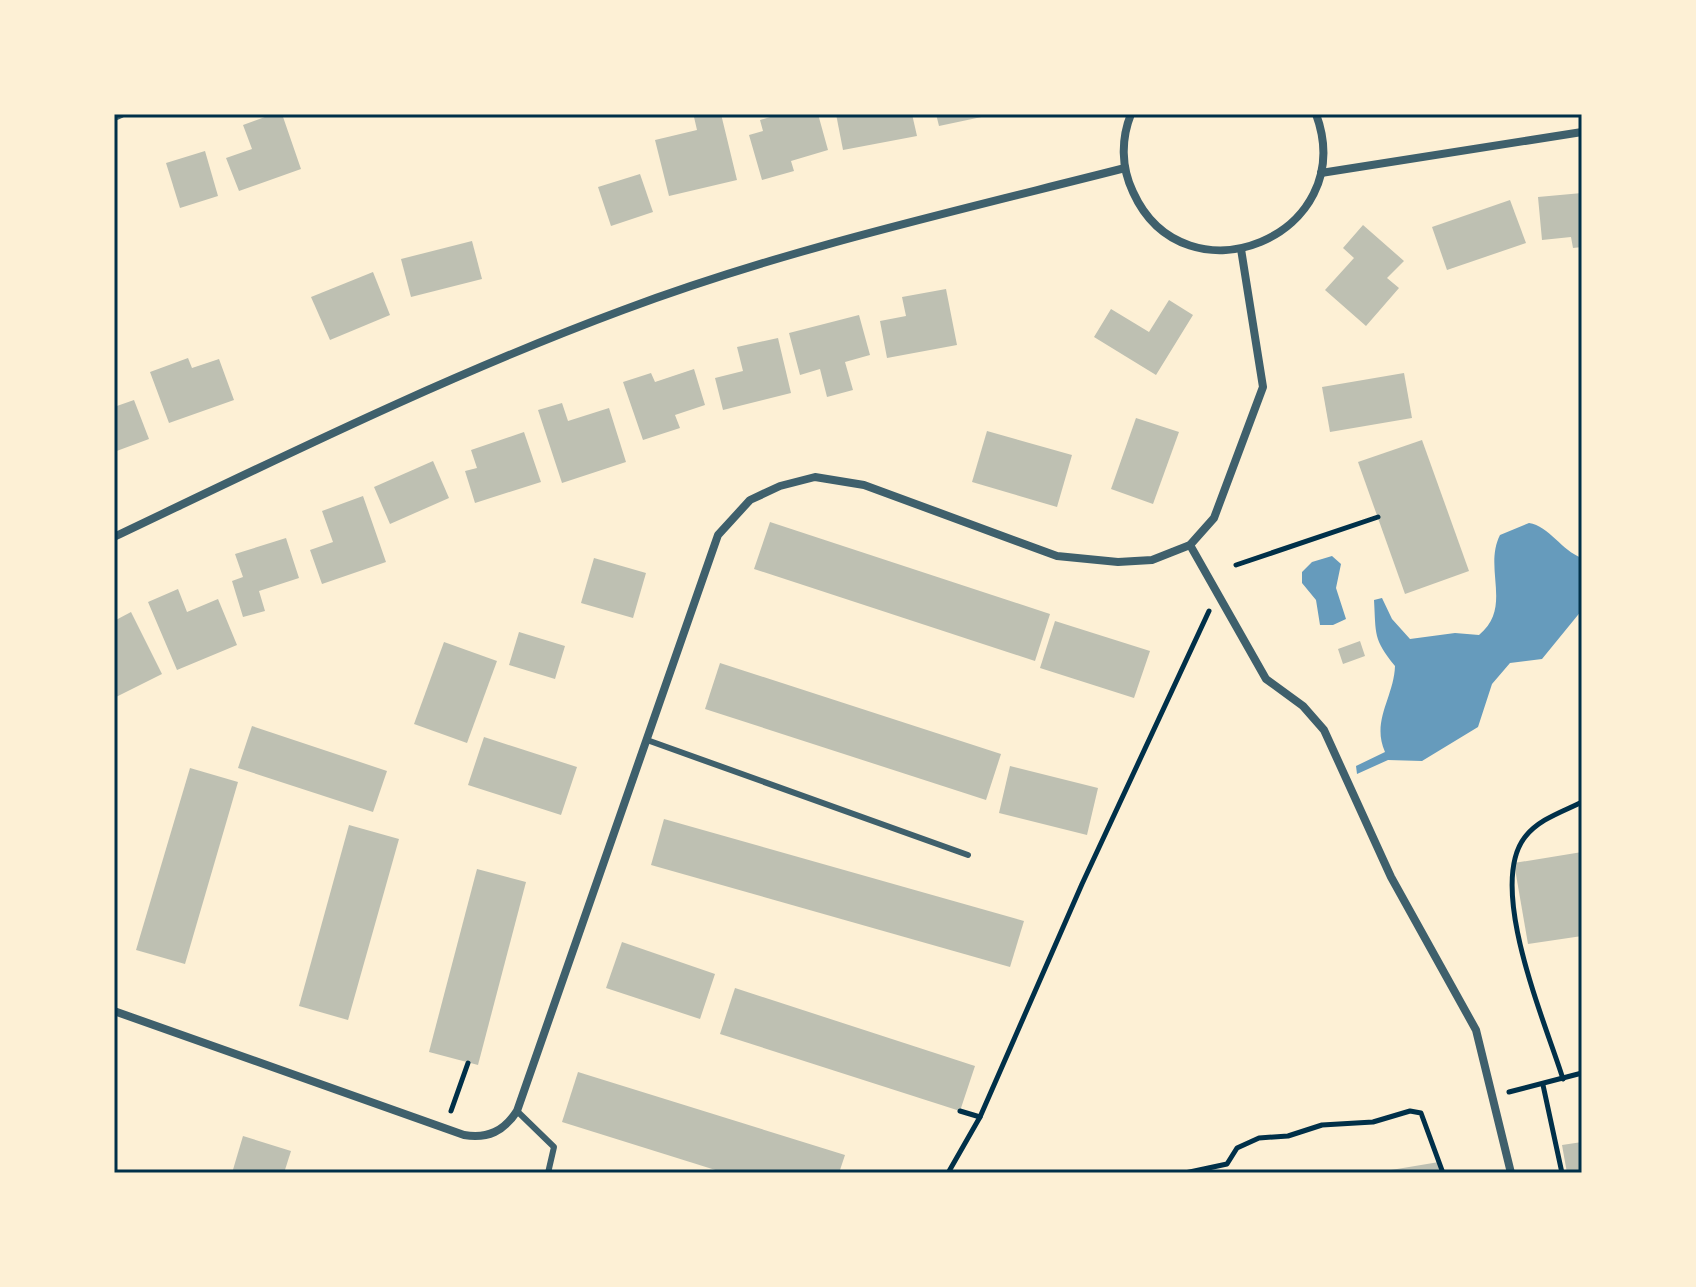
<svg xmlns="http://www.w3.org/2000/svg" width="1696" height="1287" font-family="'Fira Sans Condensed',sans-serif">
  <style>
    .water { fill: #669bbc }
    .building { fill: #bec0b2 }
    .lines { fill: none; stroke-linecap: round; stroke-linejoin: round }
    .path { stroke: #003049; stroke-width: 5 }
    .service { stroke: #3f606c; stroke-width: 6 }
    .minor { stroke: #3f606c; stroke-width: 8 }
    .neatline { fill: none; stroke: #003049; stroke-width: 3 }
  </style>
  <rect width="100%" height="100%" fill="#fdf0d5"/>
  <g class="water">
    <path d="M1529,523C1549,526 1562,551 1582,558V610L1542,659L1510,663L1492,684L1478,727L1422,761L1388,760L1357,774L1356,766L1385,752C1371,721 1394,697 1395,666C1373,639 1376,634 1374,600L1382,598L1392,619L1410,639L1455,633L1479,635C1513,607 1483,569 1500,535Z"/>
    <path d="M1332,556L1341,564L1336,588L1346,619L1333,625H1320L1316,600L1302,583V572L1312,562Z"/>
  </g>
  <g class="building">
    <path d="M273,114H282L301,169L239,191L226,158L252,149L243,125Z"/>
    <path d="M706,114H721L737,180L669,196L655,140L697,130L694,117Z"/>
    <path d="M780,114H818L828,150L791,161L794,171L762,180L749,135L763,131L760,120Z"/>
    <path d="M836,114H912L917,136L843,150Z"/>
    <path d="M936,114H991V115L939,126Z"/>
    <path d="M205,151L218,196L180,208L166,163Z"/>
    <path d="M640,174L653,212L611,226L598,187Z"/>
    <path d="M1582,193V247L1573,248L1571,237L1542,240L1538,197Z"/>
    <path d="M1510,200L1526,243L1447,270L1432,227Z"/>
    <path d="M1363,225L1404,261L1387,278L1399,288L1366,326L1325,290L1354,258L1343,248Z"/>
    <path d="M472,241L482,279L411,297L401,259Z"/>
    <path d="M373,272L390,315L330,340L311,297Z"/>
    <path d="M946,289L957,345L887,358L880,321L906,316L902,297Z"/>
    <path d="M1169,300L1193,315L1156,375L1094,337L1111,309L1149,332Z"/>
    <path d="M859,315L870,355L845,362L853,390L827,397L820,369L800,375L789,333Z"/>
    <path d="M778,338L791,393L723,410L715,378L743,371L737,347Z"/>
    <path d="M188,358L192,368L219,359L234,400L169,423L150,372Z"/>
    <path d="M694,369L705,405L675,415L680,428L643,440L623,382L651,373L655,382Z"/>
    <path d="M1404,373L1412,418L1330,432L1322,387Z"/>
    <path d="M134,400L149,439L114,452V407Z"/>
    <path d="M562,403L568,421L609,408L626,462L562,483L538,410Z"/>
    <path d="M1136,418L1179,432L1153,504L1111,489Z"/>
    <path d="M987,431L1072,455L1057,507L972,482Z"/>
    <path d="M524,432L541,482L475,503L465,471L477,468L471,450Z"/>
    <path d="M1422,440L1469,571L1405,594L1358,462Z"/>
    <path d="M433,461L449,498L390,524L374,487Z"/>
    <path d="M363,496L386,562L322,584L310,550L333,542L322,511Z"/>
    <path d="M770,522L1050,614L1035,661L754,569Z"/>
    <path d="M286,538L299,578L259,591L265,611L243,617L232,581L243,577L235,554Z"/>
    <path d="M594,558L646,573L633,618L581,603Z"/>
    <path d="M178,589L187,612L218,599L237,645L177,670L148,602Z"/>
    <path d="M131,612L162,674L114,698V621Z"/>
    <path d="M1055,621L1150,651L1134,698L1040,668Z"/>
    <path d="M519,632L565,646L555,679L509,665Z"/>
    <path d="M1360,641L1365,656L1343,664L1338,649Z"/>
    <path d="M444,642L497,661L467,743L414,724Z"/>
    <path d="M720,663L1001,754L986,800L705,709Z"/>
    <path d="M252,726L387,771L373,812L238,768Z"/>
    <path d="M484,737L577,767L561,815L468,785Z"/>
    <path d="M1010,766L1098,788L1087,835L999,813Z"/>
    <path d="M190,768L238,782L185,964L136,950Z"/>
    <path d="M664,819L1024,921L1010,967L651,865Z"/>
    <path d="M349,825L399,839L348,1020L299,1006Z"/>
    <path d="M1582,852V936L1528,944L1514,863Z"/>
    <path d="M477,869L526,882L478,1065L429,1052Z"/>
    <path d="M622,942L715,974L700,1019L606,988Z"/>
    <path d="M735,988L975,1066L960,1111L720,1034Z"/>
    <path d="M578,1072L845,1155L839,1173H725L562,1122Z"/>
    <path d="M243,1136L291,1151L284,1173H232Z"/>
    <path d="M1582,1142V1173H1567L1562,1145Z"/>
    <path d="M1439,1162L1441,1173H1392L1391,1170Z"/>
  </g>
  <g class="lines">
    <g class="path">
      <path d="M1236,565L1378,517"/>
      <path d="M1563,1079C1546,1024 1486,887 1525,837C1539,819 1562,812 1582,802"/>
      <path d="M1543,1085L1562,1173"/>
      <path d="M1509,1092L1582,1073"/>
      <path d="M451,1111L468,1063"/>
      <path d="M980,1117L1082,884L1209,611"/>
      <path d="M948,1173L980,1117L960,1111"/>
      <path d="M1185,1173L1227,1164L1237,1148L1259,1138L1288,1136L1322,1125L1373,1122L1410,1111L1421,1113L1443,1173"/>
    </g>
    <g class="service">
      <path d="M647,740L968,855"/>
      <path d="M517,1111L554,1147L548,1173"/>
    </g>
    <g class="minor">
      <path d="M1131,114C1121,139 1121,167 1133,192C1185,307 1361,236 1316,114"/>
      <path d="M114,117L121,114"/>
      <path d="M1321,173L1582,132"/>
      <path d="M114,537C282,457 448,375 623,310C786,249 956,211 1125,168"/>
      <path d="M1190,545L1266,679L1303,706L1324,730L1391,877L1476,1030L1511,1173"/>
      <path d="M114,1011L464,1135C488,1139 504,1131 517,1111L718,535L750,500L780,486L815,477L864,485L1057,556L1118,562L1152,560L1190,545L1214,518L1263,387L1241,249"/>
    </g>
  </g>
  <rect width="1696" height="1287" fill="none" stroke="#fdf0d5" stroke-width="232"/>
  <rect x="116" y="116" width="1464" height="1055" class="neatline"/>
</svg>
